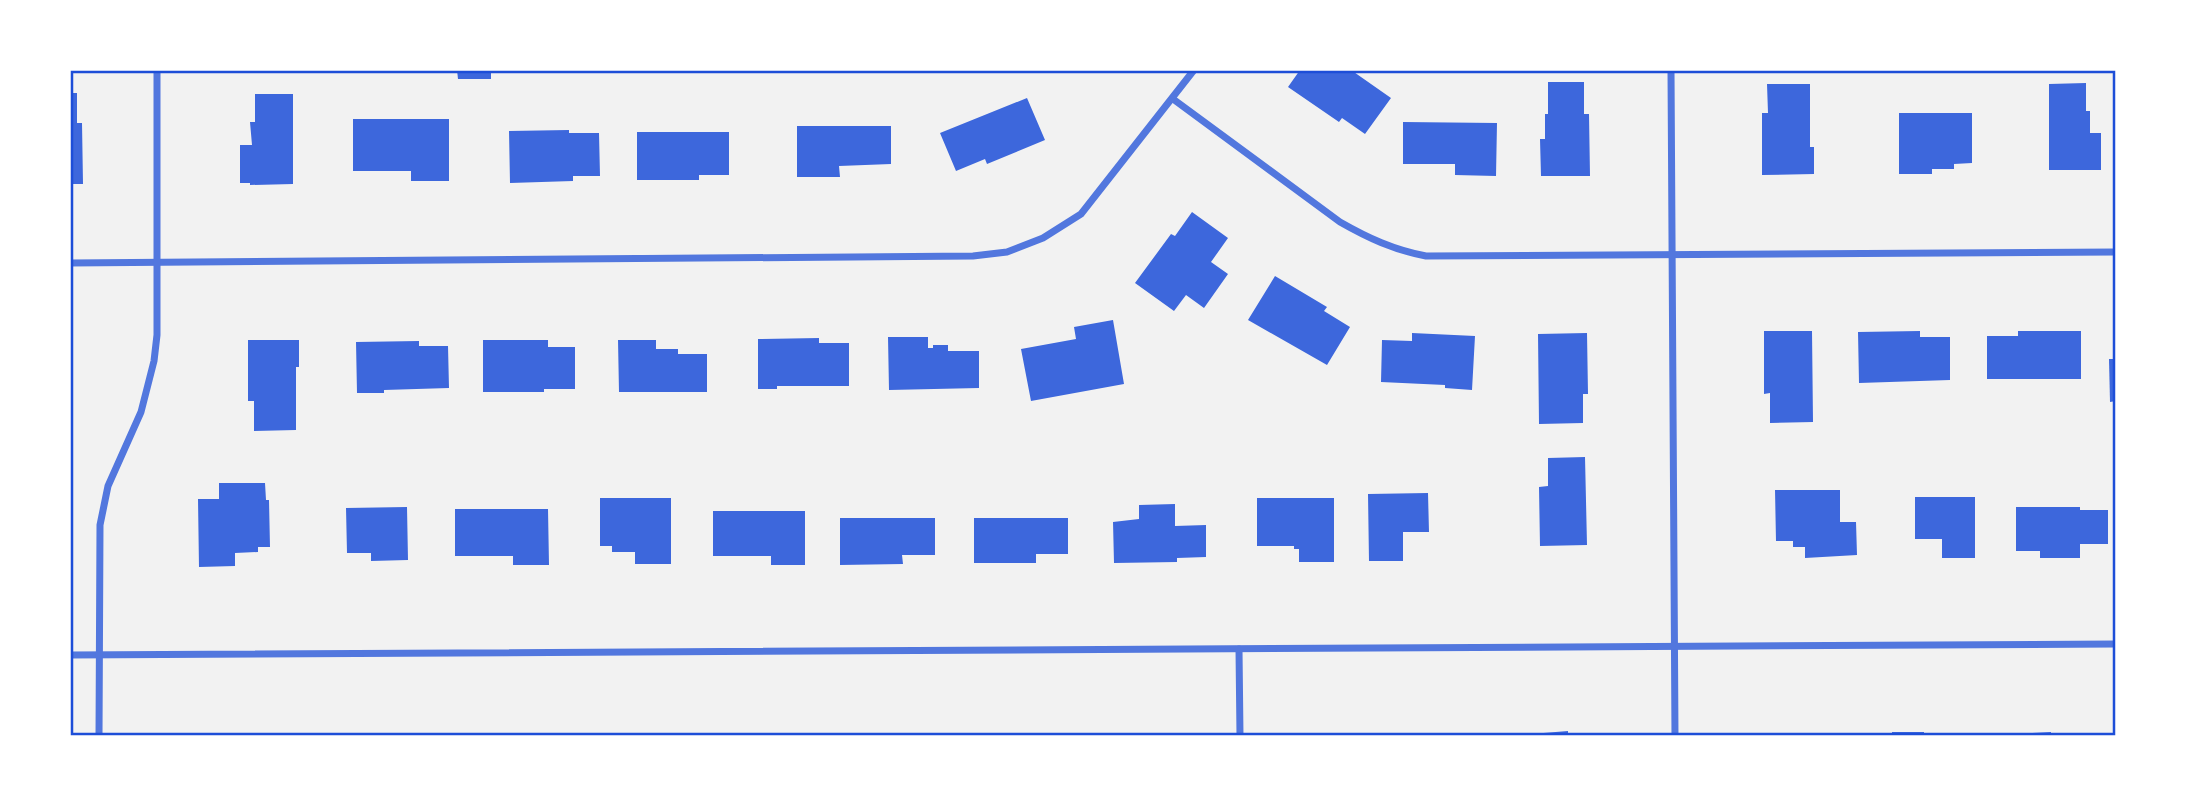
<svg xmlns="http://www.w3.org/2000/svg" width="2186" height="806" font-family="'Nunito Sans',sans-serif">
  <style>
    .building { fill: #3d67dc }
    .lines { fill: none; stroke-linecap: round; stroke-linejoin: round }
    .minor { stroke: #5277de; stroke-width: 7 }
    .neatline { fill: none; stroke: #1d4ed8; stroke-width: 2.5 }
  </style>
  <rect width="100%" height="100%" fill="#f2f2f2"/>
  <g class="building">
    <path d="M457,70H491V79H458Z"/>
    <path d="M1300,70H1351L1391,98L1365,134L1342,118L1339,122L1288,87Z"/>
    <path d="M1548,82H1584V114H1589L1590,176H1541L1540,139H1545V114H1548Z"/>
    <path d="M2086,83V111H2090V133H2101V170H2049V84Z"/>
    <path d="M1767,84H1810V147H1814V174L1762,175V113H1768Z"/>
    <path d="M70,93H77V123H82L83,184H70Z"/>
    <path d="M255,94H293V184L250,185V183H240V145H252L250,122H255Z"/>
    <path d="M1027,98L1045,140L987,164L985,159L956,171L940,133Z"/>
    <path d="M1899,113H1972V163L1954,164V169H1932V174H1899Z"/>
    <path d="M353,119H449V181H411V171H353Z"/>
    <path d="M1403,122L1497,123L1496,176L1455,175V164H1403Z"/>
    <path d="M797,126H891V164L839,166L840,177H797Z"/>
    <path d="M569,130V133H599L600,176H573V181L510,183L509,131Z"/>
    <path d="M637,132H729V175H699V180H637Z"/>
    <path d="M1192,212L1228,238L1211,262L1228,274L1204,308L1186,295L1174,311L1135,283L1171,234L1175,236Z"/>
    <path d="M1275,276L1327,307L1324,311L1350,327L1327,365L1248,320Z"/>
    <path d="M1113,320L1124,384L1031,401L1021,349L1076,339L1074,327Z"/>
    <path d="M1764,331H1812L1813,422L1770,423V393L1764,394Z"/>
    <path d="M1920,331V337H1950V380L1859,383L1858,332Z"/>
    <path d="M2018,331H2081V379H1987V336H2018Z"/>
    <path d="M1412,333L1475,336L1472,390L1445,388V385L1381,382L1382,340L1412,341Z"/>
    <path d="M1587,333L1588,394H1583V423L1539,424L1538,334Z"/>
    <path d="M888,337H928V348H933V345H948V351H979V388L889,390Z"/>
    <path d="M819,338V343H849V386H777V389H758V339Z"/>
    <path d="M248,340H299V367H296V430L254,431V401H248Z"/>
    <path d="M483,340H548V347H575V389H544V392H483Z"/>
    <path d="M618,340H656V349H678V354H707V392H619Z"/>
    <path d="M419,341V346H448L449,388L384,390V393H357L356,342Z"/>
    <path d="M2109,359H2116V401L2110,402Z"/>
    <path d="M1585,457L1587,545L1540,546L1539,487L1548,486V458Z"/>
    <path d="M219,483H265L266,500H269L270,547H258V552L235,553V566L199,567L198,499H219Z"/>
    <path d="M1775,490H1840V522H1856L1857,555L1805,558V547H1793V541H1776Z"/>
    <path d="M1428,493L1429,532H1403V561H1369L1368,494Z"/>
    <path d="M1915,497H1975V558H1942V539H1915Z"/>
    <path d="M600,498H671V564H635V552H612V546H600Z"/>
    <path d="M1257,498H1334V562H1299V549H1294V546H1257Z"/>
    <path d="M1175,504V526L1206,525V557L1177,558V562L1114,563L1113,522L1139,519V505Z"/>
    <path d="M407,507L408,560L371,561V553H347L346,508Z"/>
    <path d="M2016,507H2080V510H2108V544H2080V558H2040V551H2016Z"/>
    <path d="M455,509H548L549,565H513V556H455Z"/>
    <path d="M713,511H805V565H771V556H713Z"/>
    <path d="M840,518H935V555H902L903,564L840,565Z"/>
    <path d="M974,518H1068V554H1036V563H974Z"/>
    <path d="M1568,731V736H1531V734Z"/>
    <rect x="1892" y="732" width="32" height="4"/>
    <path d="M2051,732V736H2016V734Z"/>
  </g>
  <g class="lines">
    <g class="minor">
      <path d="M1671,70L1675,736"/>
      <path d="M1173,99L1340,222C1368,238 1394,250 1426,256L2116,252"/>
      <path d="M70,263L973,256L1007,252L1043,238L1081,214L1194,70"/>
      <path d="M1239,649L1240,736"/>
      <path d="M70,655L2116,644"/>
      <path d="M99,736L100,525L108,486L141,412L154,361L157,335V70"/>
    </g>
  </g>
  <rect width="2186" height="806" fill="none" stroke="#ffffff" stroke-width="144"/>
  <rect x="72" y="72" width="2042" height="662" class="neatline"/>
</svg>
